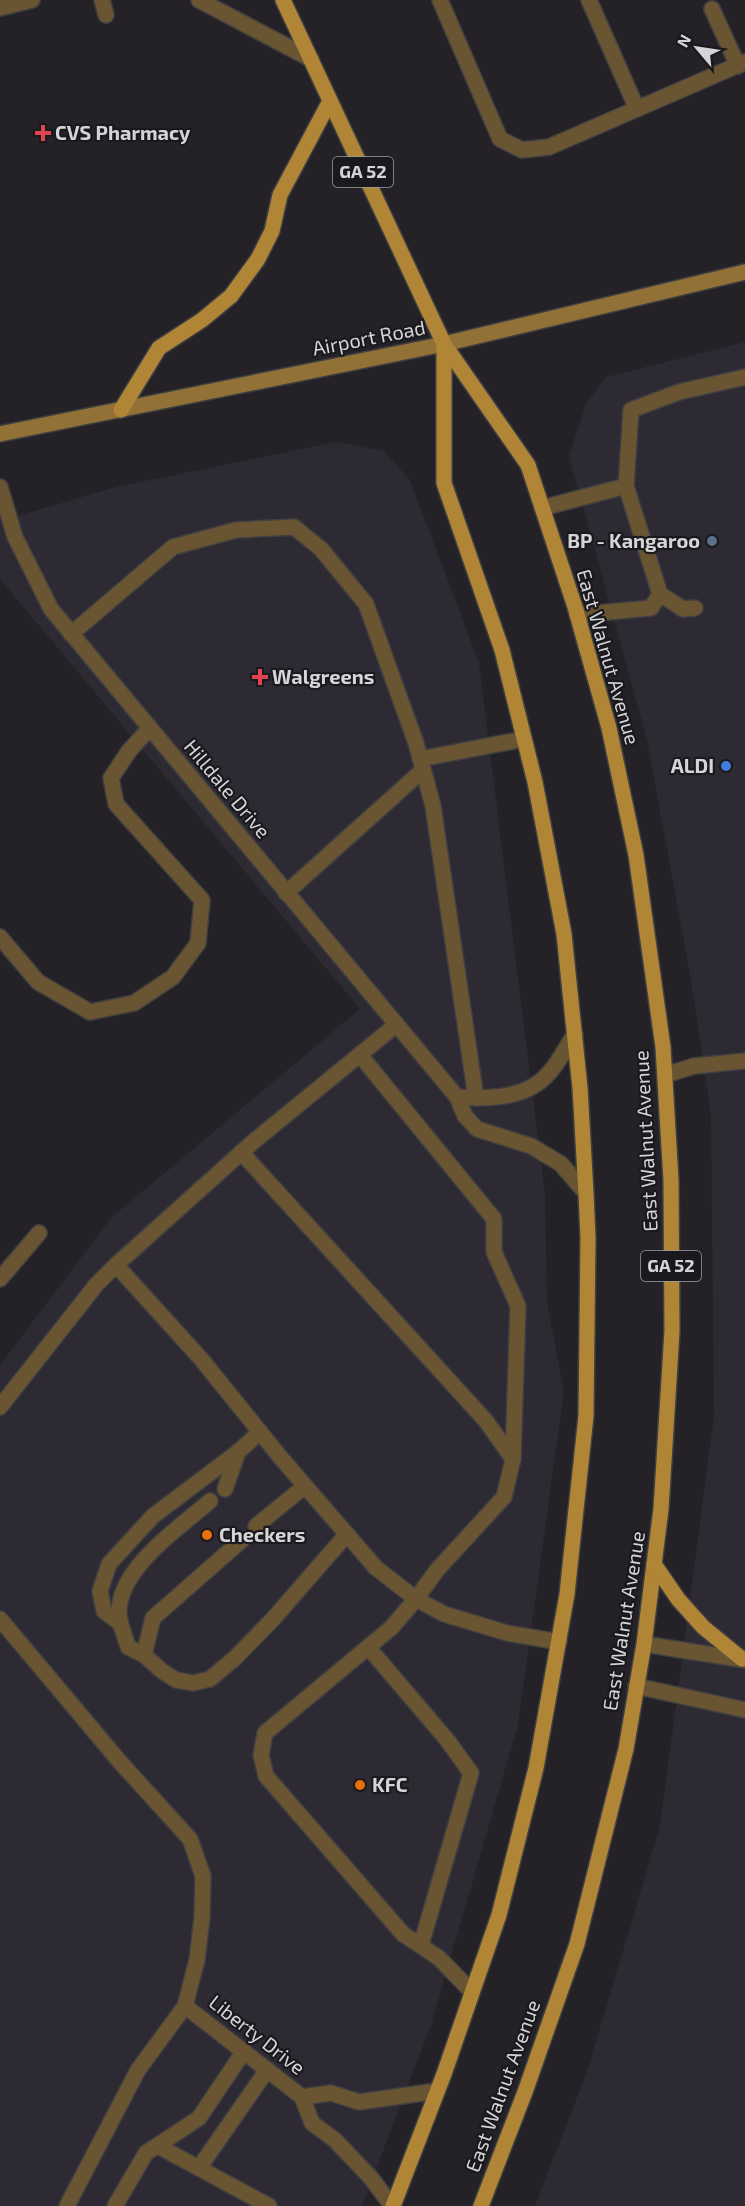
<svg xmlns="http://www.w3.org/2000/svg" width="745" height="2206" font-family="'Exo 2',sans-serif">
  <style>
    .built { fill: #2d2a33 }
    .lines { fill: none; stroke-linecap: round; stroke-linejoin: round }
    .lane-casing { stroke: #403f42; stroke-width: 18 }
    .street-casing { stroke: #403f42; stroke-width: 18 }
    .secondary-casing { stroke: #403f42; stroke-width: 18 }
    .primary-casing { stroke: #403f42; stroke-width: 18 }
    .lane { stroke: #6a5532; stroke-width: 15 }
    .street { stroke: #6a5532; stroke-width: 15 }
    .secondary { stroke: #917136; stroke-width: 15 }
    .primary { stroke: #b08636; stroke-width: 15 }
    .health-dot { fill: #e0444e; stroke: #1a191d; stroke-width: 2 }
    .service-dot { fill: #5c6f8a; stroke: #1a191d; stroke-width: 2 }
    .shop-dot { fill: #3f7fe0; stroke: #1a191d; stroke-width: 2 }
    .food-dot { fill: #e8710a; stroke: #1a191d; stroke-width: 2 }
    .labels { text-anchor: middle; stroke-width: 4.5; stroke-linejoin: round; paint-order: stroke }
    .shield { fill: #1a191d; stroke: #9d9d9f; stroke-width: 1.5 }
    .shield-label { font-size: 18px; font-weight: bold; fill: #d5d5d7 }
    .poi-label { font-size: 20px; font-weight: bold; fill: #d5d5d7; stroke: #1a191d; text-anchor: start }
    .street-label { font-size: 20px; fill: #d5d5d7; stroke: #1a191d }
  </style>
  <rect width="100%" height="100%" fill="#242226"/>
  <g class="built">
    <path d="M745,342V2206H535L588,2069L660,1826L714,1416L711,1115L691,980L647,740L569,456L586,404L606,377Z"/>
    <path d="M336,442L384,451L410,480L479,663L545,1194L547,1303L564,1391L518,1725L431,2025L362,2206H0V1365L111,1218L360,1009L0,579V521L116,487Z"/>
  </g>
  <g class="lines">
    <g class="lane-casing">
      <g id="lane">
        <path d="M102,0L106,15"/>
        <path d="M199,0L311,59"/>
        <path d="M440,0L500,139L522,150L549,147L745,62"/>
        <path d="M589,0L637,109"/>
        <path d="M0,8L32,0"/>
        <path d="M712,9L738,66"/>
        <path d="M626,486L631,410L679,392L745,377"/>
        <path d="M542,508L626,486L660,594L651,608L577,615"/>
        <path d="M660,594L683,609L695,608"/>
        <path d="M71,634L173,547L236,530L294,527L321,549L366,604L416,743L433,806L476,1098"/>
        <path d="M420,759L524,739"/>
        <path d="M286,893L423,770"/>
        <path d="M0,937L38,982L90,1012L134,1003L173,977L198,943L202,900L116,804L111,778L129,751L150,728"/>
        <path d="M360,1055L494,1219V1252L518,1306L513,1459L504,1497L437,1570L416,1599L391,1628L265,1733L261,1755L266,1776L403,1934L439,1958L472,1992"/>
        <path d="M665,1075L694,1066L745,1061"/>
        <path d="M241,1152L486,1421L513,1459"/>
        <path d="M116,1265L202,1360L281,1458L376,1568L416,1599L444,1614L507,1633L559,1642"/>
        <path d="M0,1279L39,1233"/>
        <path d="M0,1407L96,1285L116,1265L253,1142L396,1025"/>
        <path d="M225,1489L238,1452"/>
        <path d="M210,1501C179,1528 119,1568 119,1612C119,1624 125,1636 128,1647L144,1655L162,1671L176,1680L193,1683L210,1679L235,1658L273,1619L347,1534"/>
        <path d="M256,1526L305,1486"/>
        <path d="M0,1619L120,1762L190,1839L203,1876L202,1918L197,1960L185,2006L138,2070L67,2206"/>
        <path d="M120,1623L104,1611L100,1591L109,1564L153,1516L238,1452L260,1432"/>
        <path d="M368,1647L448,1741L471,1773L421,1945"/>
        <path d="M144,1655L153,1618L243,1539"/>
        <path d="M158,2146L269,2206"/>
        <path d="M199,2168L267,2070"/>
        <path d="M115,2206L146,2153L199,2118L244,2051"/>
      </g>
    </g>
    <g class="street-casing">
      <g id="street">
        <path d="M0,487L15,537L51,609L457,1097L465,1116L477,1129L531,1146L561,1164L586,1193"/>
        <path d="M457,1097C489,1099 527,1099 549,1073C559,1062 566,1047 575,1034"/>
        <path d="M644,1644L745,1660"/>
        <path d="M636,1686L745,1710"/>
        <path d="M185,2006L302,2097L312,2123L335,2140L371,2178L392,2206"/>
        <path d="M302,2097L331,2093L359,2102L437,2091"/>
      </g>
    </g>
    <g class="secondary-casing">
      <path id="secondary" d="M0,434L444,344L745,272"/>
    </g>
    <g class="primary-casing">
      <g id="primary">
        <path d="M283,0L444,344L528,465L575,607L609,728L636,855L663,1047L671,1180L672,1331L661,1509L644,1644L626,1749L577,1944L525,2092L481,2206"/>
        <path d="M121,410L159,348L202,320L231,296L258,259L272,231L280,195L330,101"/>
        <path d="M654,1564L678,1599L703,1627L742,1659"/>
        <path d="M393,2206L444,2074L499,1915L536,1768L567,1594L586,1416L588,1238L586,1193L580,1088L564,934L535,782L502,650L444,483V344"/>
      </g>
    </g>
    <use href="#lane" class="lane"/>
    <use href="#street" class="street"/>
    <use href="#secondary" class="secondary"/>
    <use href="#primary" class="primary"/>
  </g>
  <g class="health-dot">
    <path d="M40 124h6v6h6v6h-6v6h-6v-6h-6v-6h6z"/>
    <path d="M257 668h6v6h6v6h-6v6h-6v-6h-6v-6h6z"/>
  </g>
  <circle class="service-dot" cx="712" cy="541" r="6"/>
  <circle class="shop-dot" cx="726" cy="766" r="6"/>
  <g class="food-dot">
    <circle cx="207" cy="1535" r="6"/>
    <circle cx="360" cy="1785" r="6"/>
  </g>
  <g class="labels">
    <g class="shield">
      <rect x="333" y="157" width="60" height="30" rx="4.5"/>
      <rect x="641" y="1251" width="60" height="30" rx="4.5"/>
    </g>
    <g class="shield-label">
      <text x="363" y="178">GA 52</text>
      <text x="671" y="1272">GA 52</text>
    </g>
    <g class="poi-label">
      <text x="55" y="140">CVS Pharmacy</text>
      <text x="700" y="548" text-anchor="end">BP - Kangaroo</text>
      <text x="272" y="684">Walgreens</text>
      <text x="714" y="773" text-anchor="end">ALDI</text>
      <text x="219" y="1542">Checkers</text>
      <text x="372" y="1792">KFC</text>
    </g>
    <g class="street-label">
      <text transform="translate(369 338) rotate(-11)" y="7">Airport Road</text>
      <text transform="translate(608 657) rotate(74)" y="7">East Walnut Avenue</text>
      <text transform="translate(227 789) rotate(50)" y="7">Hilldale Drive</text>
      <text transform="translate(646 1141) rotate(-93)" y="7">East Walnut Avenue</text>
      <text transform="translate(624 1621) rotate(-81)" y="7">East Walnut Avenue</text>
      <text transform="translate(257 2035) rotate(38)" y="7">Liberty Drive</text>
      <text transform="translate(503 2086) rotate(-70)" y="7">East Walnut Avenue</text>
    </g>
  </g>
  <g transform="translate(697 48) rotate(299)" stroke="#1a191d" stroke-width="4.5" paint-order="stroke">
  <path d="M0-4.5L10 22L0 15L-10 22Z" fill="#d5d5d7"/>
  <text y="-9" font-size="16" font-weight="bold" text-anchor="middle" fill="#d5d5d7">N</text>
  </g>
</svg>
